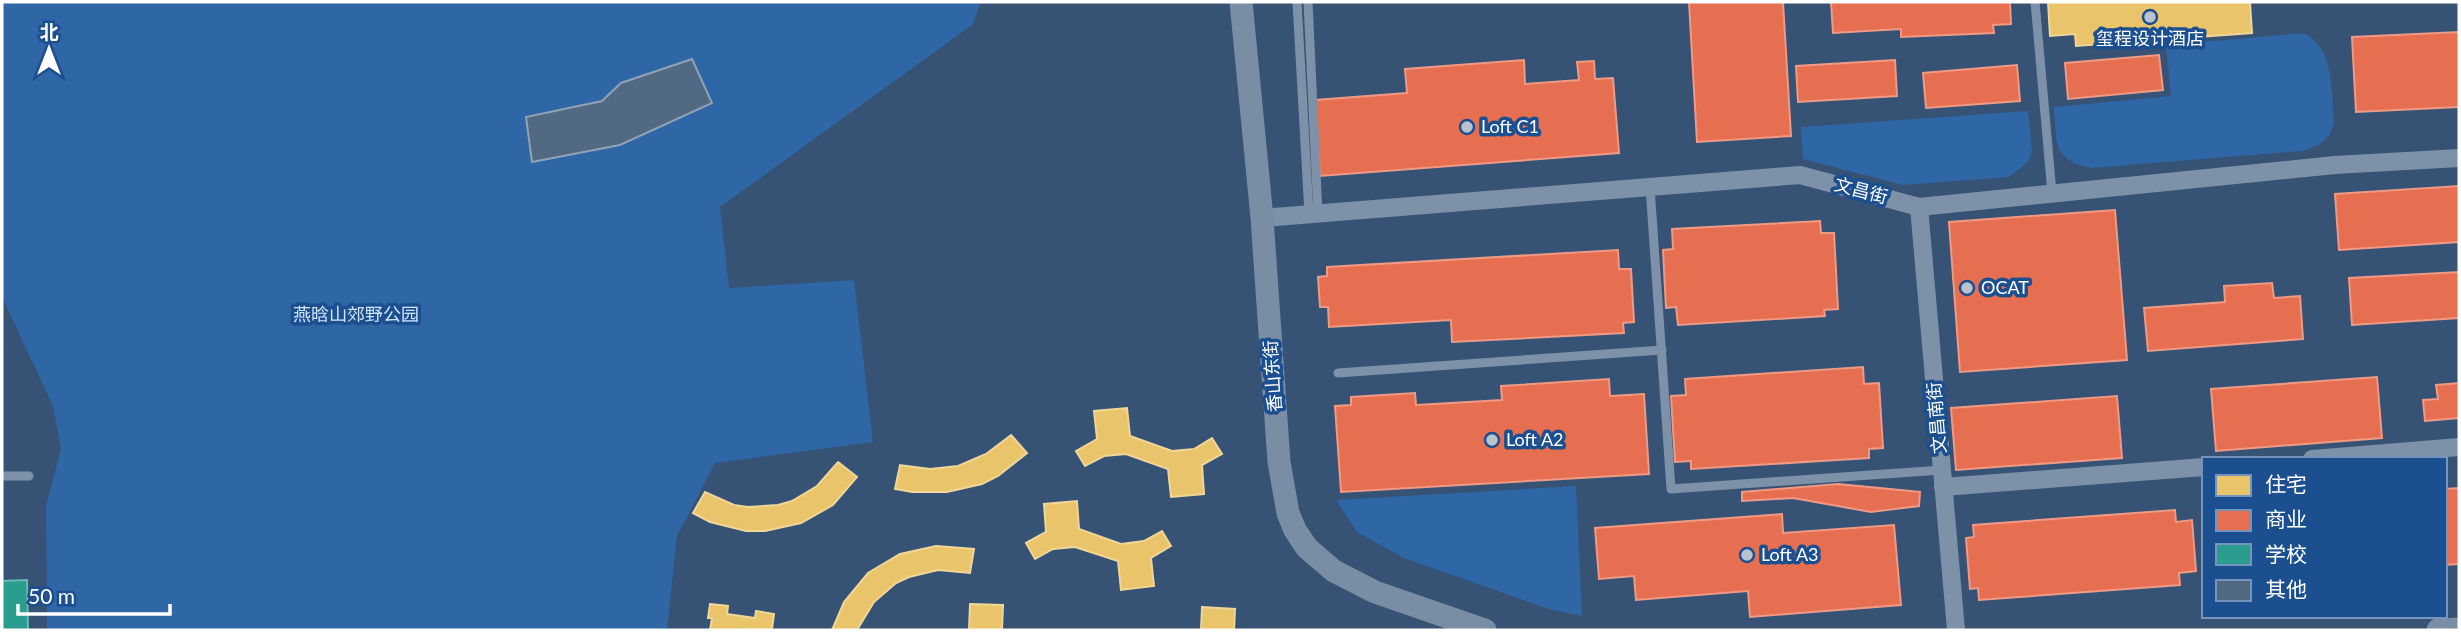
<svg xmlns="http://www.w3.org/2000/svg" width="2461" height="632" font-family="Lato,'Noto Sans SC',sans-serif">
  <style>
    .green { fill: #2f66a5 }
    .homes { fill: #e9c46a; stroke: #f0d697; stroke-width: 2 }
    .shops { fill: #e76f51; stroke: #ee9a85; stroke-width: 2 }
    .schools { fill: #2a9d8f; stroke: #6abab1; stroke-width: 2 }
    .building { fill: #526984; stroke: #92a2b6; stroke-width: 2 }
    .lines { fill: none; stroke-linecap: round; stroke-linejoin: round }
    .lane { stroke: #7d92a8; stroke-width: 9 }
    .street { stroke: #7d92a8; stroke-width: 18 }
    .secondary { stroke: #798da4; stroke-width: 23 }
    .poi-dot { fill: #b9c2ce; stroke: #1b4f8f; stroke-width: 2.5 }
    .labels { text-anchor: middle; stroke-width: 7; stroke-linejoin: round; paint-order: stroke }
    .poi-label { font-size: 18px; fill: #fff; stroke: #1b4f8f; text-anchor: start }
    .street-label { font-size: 18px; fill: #fff; stroke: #1b4f8f }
    .park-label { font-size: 18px; fill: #cfe3fa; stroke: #1b4f8f }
  </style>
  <rect width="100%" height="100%" fill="#365274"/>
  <g class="green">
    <path d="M2,2H981L972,25L720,207L729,288L854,280L873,442L715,463L677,536L667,630H47L46,506L61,449L53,406L2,297Z"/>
    <path d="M2304,33C2335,48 2331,92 2334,121C2331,140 2319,147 2301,151L2092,168C2051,160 2057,142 2054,107L2171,96L2166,45Z"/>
    <path d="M2028,111L2032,151L2028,162L2009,177L1903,185L1803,159L1801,127Z"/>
    <path d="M1576,486L1582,616L1549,609L1404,558L1357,532L1336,500Z"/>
  </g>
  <g class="homes">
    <path d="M2048,2H2250L2252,33L2076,46L2075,34L2050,36Z"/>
    <path d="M1127,408L1130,436L1172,451L1194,449L1212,438L1222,454L1202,465L1204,494L1171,497L1168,469L1126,454L1104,456L1085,466L1076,451L1097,439L1094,411Z"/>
    <path d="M1011,435L1027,453L998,476L982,484L947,492H912L895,489L900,465L930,469L958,466L986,454Z"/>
    <path d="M838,462L857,477L833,505L801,523L765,531H746L710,522L693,513L705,492L734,505L748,507L778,505L792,501L817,486Z"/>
    <path d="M1077,501L1079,529L1121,544L1144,541L1162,531L1171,546L1151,558L1154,586L1121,590L1118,561L1075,547L1053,549L1035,559L1026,543L1046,532L1044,504Z"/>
    <path d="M936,546L974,549L970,573L938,570L909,577L896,583L874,602L857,630H832L844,602L868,573L900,554Z"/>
    <path d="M710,604L728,606L727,614L755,618L756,611L774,614L772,629L710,630L712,618H708Z"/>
    <path d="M970,604L1003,605L1002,630H969Z"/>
    <path d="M1202,607L1235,609L1234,630H1201Z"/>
  </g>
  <g class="shops">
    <path d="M1689,2H1783L1791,136L1697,142Z"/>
    <path d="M1831,2H2010L2011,24L1993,25L1994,33L1901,37V29L1833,33Z"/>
    <path d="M2459,32V107L2356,112L2352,37Z"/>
    <path d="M2159,55L2163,90L2068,99L2065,63Z"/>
    <path d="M1524,60L1525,84L1579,80L1577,62L1594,61L1595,79L1613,78L1619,153L1320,176L1315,100L1407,93L1405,69Z"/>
    <path d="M1895,60L1897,96L1798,102L1796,66Z"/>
    <path d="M2017,65L2020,101L1926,108L1923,73Z"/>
    <path d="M2459,186V242L2339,250L2335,194Z"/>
    <path d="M2115,210L2127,360L1960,372L1949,222Z"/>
    <path d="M1820,221L1821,233H1834L1838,309L1824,310L1825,316L1678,325L1676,307L1666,308L1663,250L1673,249L1672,229Z"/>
    <path d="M1618,250L1619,269H1631L1634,322L1623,323L1624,333L1452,342L1451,320L1329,327L1328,307H1320L1318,277L1327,276V267Z"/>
    <path d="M2459,272V318L2352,325L2349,278Z"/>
    <path d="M2272,283L2274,298L2300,296L2303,339L2148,351L2144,308L2225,302L2224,286Z"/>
    <path d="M1863,367L1864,384L1879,383L1883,448L1869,449V458L1691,469V461L1675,462L1671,396L1686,395L1685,379Z"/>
    <path d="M2377,377L2382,438L2216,451L2211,389Z"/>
    <path d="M1609,379L1610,396L1644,394L1649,474L1341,492L1335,406L1351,405V397L1415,393L1416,405L1502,400L1501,386Z"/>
    <path d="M2459,383V418L2425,421L2423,400L2438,399L2436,385Z"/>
    <path d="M2117,396L2122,458L1956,470L1951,408Z"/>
    <path d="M1838,484L1920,492L1919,506L1871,512L1793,498L1742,501V492Z"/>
    <path d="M2459,488V564L2445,565V489Z"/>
    <path d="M2175,510L2176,522L2192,520L2196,571L2179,573L2180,585L1979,600L1978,588L1970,589L1966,538L1974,537L1973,525Z"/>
    <path d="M1782,514L1783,533L1894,525L1901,605L1750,617L1748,591L1636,600L1634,576L1599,579L1595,528Z"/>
  </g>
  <path class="schools" d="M27,580L28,630H2V581Z"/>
  <path class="building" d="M692,59L712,103L620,145L532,162L526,117L602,101L621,83Z"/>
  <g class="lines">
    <g class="lane">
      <path d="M1297,2L1309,214"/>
      <path d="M1308,2L1318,214"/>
      <path d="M2035,2L2052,193"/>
      <path d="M1650,187L1671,489L1942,470"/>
      <path d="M1338,373L1662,350"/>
      <path d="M2,476H29"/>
    </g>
    <g class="street">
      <path d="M1919,207L1956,630"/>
      <path d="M1262,218L1800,175L1919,207L2335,165L2459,158"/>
      <path d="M2312,459L2459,447"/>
      <path d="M1943,487L2204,467"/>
    </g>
    <g class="secondary">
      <path d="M1241,2L1262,218L1279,462L1288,513L1295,530L1307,548L1334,571L1375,592L1485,630"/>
      <path d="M2438,630L2459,629"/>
    </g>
  </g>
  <g class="poi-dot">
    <circle cx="2150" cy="17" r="7"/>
    <circle cx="1467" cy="127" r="7"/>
    <circle cx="1967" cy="288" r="7"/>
    <circle cx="1492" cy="440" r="7"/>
    <circle cx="1747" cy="555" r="7"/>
  </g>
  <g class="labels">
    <g class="poi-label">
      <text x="2150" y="45" text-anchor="middle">玺程设计酒店</text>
      <text x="1481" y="133">Loft C1</text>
      <text x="1981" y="294">OCAT</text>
      <text x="1506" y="446">Loft A2</text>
      <text x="1761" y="561">Loft A3</text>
    </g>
    <g class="street-label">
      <text transform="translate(1861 191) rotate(15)" y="6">文昌街</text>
      <text transform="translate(1273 376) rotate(-94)" y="6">香山东街</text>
      <text transform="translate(1937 418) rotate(-95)" y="6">文昌南街</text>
    </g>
    <g class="park-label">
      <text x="356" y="321">燕晗山郊野公园</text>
    </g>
  </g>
  <rect width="2461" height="632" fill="none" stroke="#ffffff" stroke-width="7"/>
  <rect x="2202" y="457" width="245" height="161" fill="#1b4f8f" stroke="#7695bc" stroke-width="2"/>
  <rect x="2216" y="475" width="35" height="21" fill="#e9c46a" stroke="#7695bc" stroke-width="2"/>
  <text x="2265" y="492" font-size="21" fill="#ffffff">住宅</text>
  <rect x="2216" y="510" width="35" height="21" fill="#e76f51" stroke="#7695bc" stroke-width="2"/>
  <text x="2265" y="527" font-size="21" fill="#ffffff">商业</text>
  <rect x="2216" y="544" width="35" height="21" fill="#2a9d8f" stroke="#7695bc" stroke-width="2"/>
  <text x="2265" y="562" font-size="21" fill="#ffffff">学校</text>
  <rect x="2216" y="580" width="35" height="21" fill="#526984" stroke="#7695bc" stroke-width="2"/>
  <text x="2265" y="597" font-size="21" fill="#ffffff">其他</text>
  <g transform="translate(49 49)" stroke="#1b4f8f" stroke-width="5" paint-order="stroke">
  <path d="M0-5L12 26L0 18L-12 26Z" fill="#ffffff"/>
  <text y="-10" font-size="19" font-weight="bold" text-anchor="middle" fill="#ffffff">北</text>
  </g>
  <path d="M18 604v10h152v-10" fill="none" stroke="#ffffff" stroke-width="3.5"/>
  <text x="28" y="604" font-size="21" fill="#ffffff" stroke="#1b4f8f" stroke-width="5" paint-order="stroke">50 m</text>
</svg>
